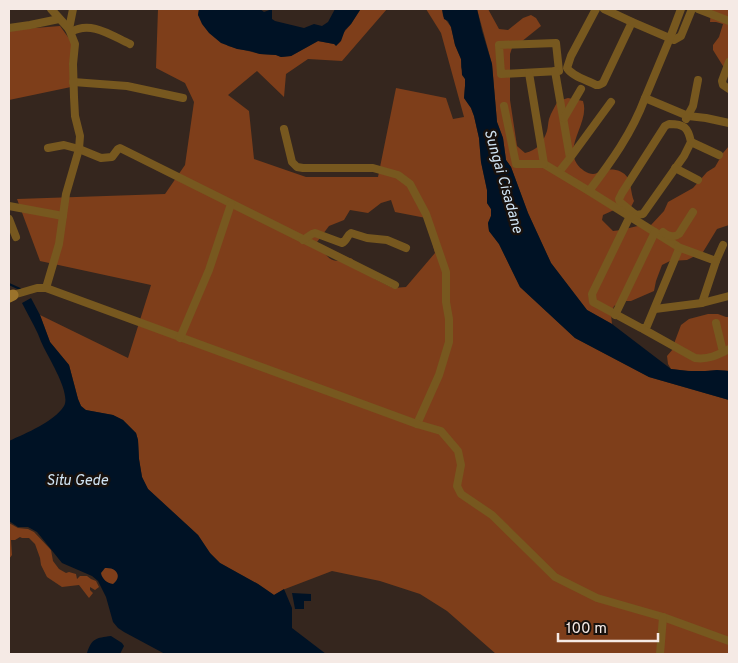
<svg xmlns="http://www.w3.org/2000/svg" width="738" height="663" font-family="Overpass,sans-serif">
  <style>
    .green { fill: #7e3e1a; fill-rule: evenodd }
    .water { fill: #001225; fill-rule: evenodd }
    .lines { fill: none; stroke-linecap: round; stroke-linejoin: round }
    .stream { stroke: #001225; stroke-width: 2 }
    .street { stroke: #77581f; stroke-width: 8 }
    .secondary { stroke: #9b732b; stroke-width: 11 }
    .labels { text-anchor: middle; stroke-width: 5; stroke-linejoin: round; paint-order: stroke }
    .water-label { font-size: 15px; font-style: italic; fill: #d0e4f4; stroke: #18110d }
  </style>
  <rect width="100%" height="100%" fill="#35261e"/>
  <g class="green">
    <path d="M158,9H199L198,15L228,46L260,54L276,55L281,57L291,56L318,41L334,44L351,24L360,10L362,9H387L342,61L308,59L286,74L284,97L257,71L228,95L249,111L254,159L306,177H378L396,88L446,98L453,119L464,117L441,33L426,9H442L443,16L451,27L455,45L461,59V67L465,79V86L464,98L471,108L474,116L479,138L481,162L487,190V203L491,209V216L488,223L489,231L499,244L520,287L575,338L649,377L729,400V654H496L447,611L420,594L380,581L332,571L285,589L274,595L258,584L220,563L210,553L198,535L148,489L142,477L139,459L138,440L136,433L123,420L113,415L85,410L81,406L78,399L69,365L50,342L40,315L128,358L151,285L40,261L17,199L165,194L185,165L194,102L185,83L156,68ZM391,200L395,212L426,218L435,253L406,287L393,288L375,279L351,258C331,266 327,257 317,242L329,226L344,220L350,210L368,213L381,203Z"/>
    <path d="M477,9H488L499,29L508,30L523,18L531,15L536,18L541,26L521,42L513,45L510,54V100L517,146L525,153C537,150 543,143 547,131C548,127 548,123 549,119C551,113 555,106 558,101L568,98L583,101C590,122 564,145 577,164C580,169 588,174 593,174C596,174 598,172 601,171C611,168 622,169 628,178C631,183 631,194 634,201L630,209L614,210L603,215L602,220L613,231C626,230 637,224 651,225L664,211L668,202L693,188L707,172L715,167L723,153L729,146V225L717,229L703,252L687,260L670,261L662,265L656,281L654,291L631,301H623L614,306L611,315L612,324L587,310L551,263L528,213L511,167L506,160L503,138L497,122L492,64Z"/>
    <path d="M711,9H729V71L723,66L713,50V45L719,37L723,24L716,22H710Z"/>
    <path d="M60,26L73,44L71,87L9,100V30Z"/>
    <path d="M708,314H718L726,317H729V371C720,370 713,371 704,371C693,372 682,370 671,369L668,364L667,356L673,349L675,341L681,325L689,319Z"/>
    <path d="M9,523L18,528L28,529L34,532L51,550L53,561L59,569L66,573L69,572L76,574L77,579L80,576H87L91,579L96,581L99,587L95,590L90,587V590L93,593L89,598L79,585L62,587L47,577L41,565L40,558L35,544L29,538H22L20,537L15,540H11L12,555L9,559Z"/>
    <path d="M119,564L117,594L99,575L104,566Z"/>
  </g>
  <g class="water">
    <path d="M199,9H260L264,12L272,9V19L275,21L304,28L314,24L322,26L328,22L335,9H362L360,10L351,24L345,30L341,41L336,46L334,44L318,41L291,56L281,57L276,55L260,54L250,51L237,49L221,43L209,33L202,24L198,15Z"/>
    <path d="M442,9H477L482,31L492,64L497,122L503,138L506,160L511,167L528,213L551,263L587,310L612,324L671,369L688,371H705L717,370L729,371V400L649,377L575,338L520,287L499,244L489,231L488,223L491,216V209L487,203V190L481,162L479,138L474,116L471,108L464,98L465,86V79L462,75L461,59L455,45L451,27L448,21L444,19Z"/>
    <path d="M31,298L40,315L50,342L69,365L78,399L81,406L86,410L113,415L123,420L136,433L138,440L139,459L142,477L148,489L198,535L210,553L220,563L258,584L274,595L284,589L292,608V628L326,654H165L124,632L118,628L113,622L106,597L98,581L92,576L62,563L37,532L28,527H18L9,521V441C26,433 54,422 64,406C71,394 50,360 44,348C42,344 40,339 38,334C33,323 27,313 22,303ZM105,568C116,567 123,576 113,584C107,583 102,579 101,573Z"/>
    <path d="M292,593L311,594V601H304V609H295Z"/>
    <path d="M111,636L122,643L124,646L120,654H89L87,653C92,638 96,638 111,636Z"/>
  </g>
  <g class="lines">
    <path class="stream" d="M9,284L20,289L22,291"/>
    <g class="street">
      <path d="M596,9L571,56L567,68C573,77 587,80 596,85H599L603,83L632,22"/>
      <path d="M604,9L632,22L674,40L681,36L692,9"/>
      <path d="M681,9L670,38L645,98L688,116L706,118L729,123"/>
      <path d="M698,9L729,21"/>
      <path d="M9,28L30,25L59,19"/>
      <path d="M69,29L73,9"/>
      <path d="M71,32C91,20 112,36 130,44"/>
      <path d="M556,43L559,71L501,74L499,45Z"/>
      <path d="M729,62L722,81L723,85L729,89"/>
      <path d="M555,71L570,158L559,172"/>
      <path d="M529,73L544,164L589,191"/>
      <path d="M73,82L127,86L183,98"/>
      <path d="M504,106L516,164H544"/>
      <path d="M564,118L581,89"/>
      <path d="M686,119L693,106L698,80"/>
      <path d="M669,124C684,124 688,127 691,142L684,156L643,214L636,215L620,202L619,199L622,193L665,126Z"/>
      <path d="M284,129L292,162L297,167L303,168H373L398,175L410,184L426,214L446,272V302L449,319V342L439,375L417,424"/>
      <path d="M691,142L719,155"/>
      <path d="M48,148L64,145L79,149L101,158L112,157L118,149L120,148L395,285"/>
      <path d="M570,158L611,102"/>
      <path d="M675,168L698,180"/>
      <path d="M9,206L63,216"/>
      <path d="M630,216L592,294L593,302L641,328H645L647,326L679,249L677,246L589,191C611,162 632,133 645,98"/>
      <path d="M9,219L16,237"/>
      <path d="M663,232C668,236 674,238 679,234L693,212"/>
      <path d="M303,240L312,234L315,233L342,243C347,241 347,235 351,233L367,238L387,240L406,248"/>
      <path d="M678,247L716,261L723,245"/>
      <path d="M46,288L59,244L66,194L79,149L80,136L75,116L74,97L73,64L75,44L69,29L51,9"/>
      <path d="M13,295L37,288H46L417,424L441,431L458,451L461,465L457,486L461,494L492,515L555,577L597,598L663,617L729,641"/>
      <path d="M702,303L716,261"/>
      <path d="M655,309L702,303L729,296"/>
      <path d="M615,315L655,232"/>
      <path d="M716,323L723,352"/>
      <path d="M643,329L695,358C708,360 718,355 729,349"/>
      <path d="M180,338L209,270L231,204"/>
      <path d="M660,654L663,617"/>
    </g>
    <path class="secondary" d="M9,297L13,295"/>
  </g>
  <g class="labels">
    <g class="water-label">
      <text transform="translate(504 181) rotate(74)" y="5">Sungai Cisadane</text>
      <text x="77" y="485">Situ Gede</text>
    </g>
  </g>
  <rect width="738" height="663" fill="none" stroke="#f5eae5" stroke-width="20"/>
  <path d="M558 633v8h100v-8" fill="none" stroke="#f5eae5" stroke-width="2.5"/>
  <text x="566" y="633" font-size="15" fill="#f5eae5" stroke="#18110d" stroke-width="4" paint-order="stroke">100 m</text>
</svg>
